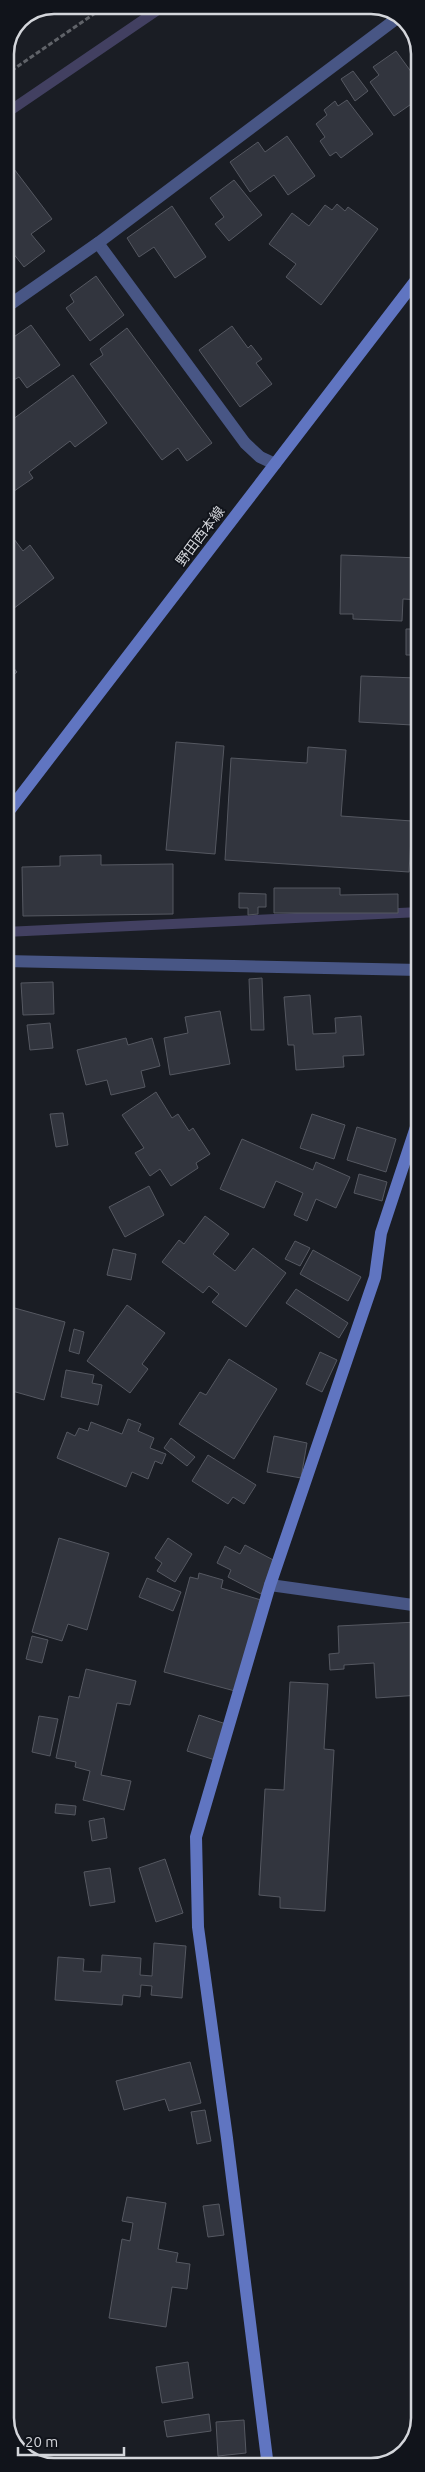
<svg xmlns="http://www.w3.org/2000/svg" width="425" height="2472" font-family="Ubuntu,'Noto Sans JP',sans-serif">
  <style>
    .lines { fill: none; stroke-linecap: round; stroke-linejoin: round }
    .stream { stroke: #424061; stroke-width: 10 }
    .building { fill: #32353e; stroke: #555861 }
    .path { stroke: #606369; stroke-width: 3; stroke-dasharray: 5 2.5; stroke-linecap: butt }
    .street { stroke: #485685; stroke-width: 12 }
    .secondary { stroke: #6075c1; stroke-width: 12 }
    .labels { text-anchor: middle; stroke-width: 4; stroke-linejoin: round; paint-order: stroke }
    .street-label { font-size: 14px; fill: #d4d6db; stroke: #11141b }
    .rim { fill: none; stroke: #d4d6db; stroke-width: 2.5 }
  </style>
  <rect width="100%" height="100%" fill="#1a1d24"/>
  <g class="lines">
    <g class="stream">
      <path d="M5,114L165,5"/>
      <path d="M5,932L420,912"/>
    </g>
  </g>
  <g class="building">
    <path d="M396,51L420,84V98L394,116L370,82L379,75L373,67Z"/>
    <path d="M353,71L368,91L355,101L341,79Z"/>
    <path d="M347,100L373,134L341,158L336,152L330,156L320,141L325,137L316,124L327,115L324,110L335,101L338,106Z"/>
    <path d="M287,136L315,176L288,195L274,175L250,192L230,162L258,142L265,152Z"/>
    <path d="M11,165L52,219L31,234L45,251L24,267L5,243V170Z"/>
    <path d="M234,180L262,215L229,241L215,224L224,217L210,198Z"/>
    <path d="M337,204L345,211L348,207L378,229L321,305L286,277L296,264L269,244L292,213L309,226L325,205L332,210Z"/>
    <path d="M172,206L206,257L175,278L154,247L139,257L127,238Z"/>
    <path d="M96,276L124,315L90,341L66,308L74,302L70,295Z"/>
    <path d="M31,325L60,365L27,388L19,377L12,381L5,371V363L8,361L5,352L12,348L8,341Z"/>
    <path d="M232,326L248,348L251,345L262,359L256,363L272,384L240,407L199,350Z"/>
    <path d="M127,328L212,443L187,461L178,448L162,460L90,364L103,355L100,349Z"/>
    <path d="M73,375L107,423L75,447L70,441L29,472L33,478L7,496L5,493V425Z"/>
    <path d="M5,527L23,551L30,545L54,578L5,615Z"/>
    <path d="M341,555L420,558V600L403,599L402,621L353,619V614H340Z"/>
    <path d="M418,622L420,655H406V629H418Z"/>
    <path d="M5,658L17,672L5,682Z"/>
    <path d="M417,670H420V693L413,692L412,725L359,722L361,676L417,678Z"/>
    <path d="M176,742L224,746L215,854L166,850Z"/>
    <path d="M308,747L346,750L341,816L412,821L409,872L225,860L231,758L307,763Z"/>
    <path d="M101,855V865L173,864V914L23,916L22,867L60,866V856Z"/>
    <path d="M274,888H340V895L398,894V913H274Z"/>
    <path d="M239,893L266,894V907H258V914L248,915V908H239Z"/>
    <path d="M262,978L264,1030H251L249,979Z"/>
    <path d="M53,982L54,1014L23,1015L21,983Z"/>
    <path d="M310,995L313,1034L336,1033L335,1018L361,1016L364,1055L343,1056L344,1067L296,1070L294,1045H288L284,997Z"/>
    <path d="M220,1011L230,1064L170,1075L164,1038L188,1033L185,1017Z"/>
    <path d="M50,1023L53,1048L30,1050L27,1025Z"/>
    <path d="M126,1038L128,1045L152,1038L160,1066L141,1071L145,1087L111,1095L107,1080L86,1085L77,1050Z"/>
    <path d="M156,1092L172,1118L178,1114L189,1131L193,1128L210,1154L196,1163L198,1168L171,1186L160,1169L150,1176L135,1153L144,1148L122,1115Z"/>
    <path d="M63,1113L68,1145L56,1147L50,1114Z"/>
    <path d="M312,1114L345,1125L334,1159L300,1148Z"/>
    <path d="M357,1127L396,1139L386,1172L347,1160Z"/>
    <path d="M242,1139L313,1170L316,1162L350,1177L336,1208L316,1199L307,1221L294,1215L303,1193L276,1181L264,1208L220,1189Z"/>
    <path d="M359,1174L387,1182L382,1201L354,1193Z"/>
    <path d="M149,1186L164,1215L125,1237L109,1207Z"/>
    <path d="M205,1216L229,1234L213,1254L235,1271L253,1248L286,1273L246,1327L212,1302L219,1294L209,1286L203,1293L162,1262L179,1240L184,1244Z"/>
    <path d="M295,1241L310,1248L300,1266L285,1259Z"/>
    <path d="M113,1249L136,1254L131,1280L107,1275Z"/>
    <path d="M313,1250L361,1277L348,1301L300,1274Z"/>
    <path d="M296,1289L348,1323L339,1338L286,1303Z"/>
    <path d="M127,1305L165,1333L142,1364L148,1369L130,1393L87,1361Z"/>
    <path d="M11,1307L65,1322L44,1400L5,1389V1331Z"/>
    <path d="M74,1329L84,1332L79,1354L69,1351Z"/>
    <path d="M320,1352L337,1360L322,1392L306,1384Z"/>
    <path d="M229,1359L277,1389L234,1459L179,1424L200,1392L206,1395Z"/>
    <path d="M66,1370L94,1375L92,1383L102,1385L98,1405L61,1397Z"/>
    <path d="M128,1419L141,1424L138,1431L154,1438L150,1448L166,1454L162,1464L155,1461L148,1479L132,1472L126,1487L57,1458L67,1432L75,1436L79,1428L88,1431L91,1422L122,1434Z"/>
    <path d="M274,1436L307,1443L301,1478L267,1472Z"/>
    <path d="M171,1438L195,1457L187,1466L164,1448Z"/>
    <path d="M208,1455L256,1485L244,1504L233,1497L228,1504L192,1481Z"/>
    <path d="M59,1538L109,1553L87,1630L68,1624L62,1641L32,1632Z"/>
    <path d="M168,1538L192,1554L175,1582L157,1571L162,1563L155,1558Z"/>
    <path d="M245,1545L277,1562L261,1594L228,1577L231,1570L217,1563L225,1546L240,1554Z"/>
    <path d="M199,1573L223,1580L221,1588L261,1600L235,1691L164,1672L190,1577L198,1579Z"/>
    <path d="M147,1578L181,1592L173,1611L139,1597Z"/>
    <path d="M417,1622L420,1695L376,1698L374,1663L344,1665V1669L330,1670L329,1654L339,1653L338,1626Z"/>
    <path d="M32,1636L48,1640L42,1663L26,1659Z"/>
    <path d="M86,1669L136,1681L130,1705L117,1703L101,1775L131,1781L124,1810L83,1800L90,1771L75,1767L76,1762L56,1758L69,1696L79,1698Z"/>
    <path d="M290,1682L328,1684L324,1749L334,1750L325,1911L280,1908V1897L259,1895L265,1789L284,1790Z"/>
    <path d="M199,1715L226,1724L215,1760L187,1751Z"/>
    <path d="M39,1716L58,1719L50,1756L32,1752Z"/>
    <path d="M56,1804L76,1806L75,1815L55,1813Z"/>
    <path d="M104,1818L107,1838L92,1841L89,1821Z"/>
    <path d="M165,1859L183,1913L156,1922L139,1868Z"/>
    <path d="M110,1868L115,1902L90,1906L84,1872Z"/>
    <path d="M154,1943L186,1946L182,1998L151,1995L152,1986L141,1985L140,1997L123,1995L122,2005L55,2000L58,1957L84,1959L83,1971L101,1972L102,1955L141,1958L140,1975L152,1976Z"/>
    <path d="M190,2062L201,2103L169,2111L165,2099L124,2110L116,2081Z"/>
    <path d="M205,2110L211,2141L197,2144L191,2112Z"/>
    <path d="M127,2197L166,2203L158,2249L178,2253L176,2262L190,2264L187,2289L172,2287L166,2327L109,2318L122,2239L130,2241L133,2223L122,2221Z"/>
    <path d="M219,2204L224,2235L208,2237L203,2206Z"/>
    <path d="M188,2362L193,2398L162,2403L156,2367Z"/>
    <path d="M209,2414L211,2431L167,2437L164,2421Z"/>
    <path d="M244,2420L246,2453L218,2456L216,2422Z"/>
  </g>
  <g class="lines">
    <path class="path" d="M5,75L107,5"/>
    <g class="street">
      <path d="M98,243L245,443L260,457L275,464"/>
      <path d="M5,308L98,243L400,16"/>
      <path d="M5,961L420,970"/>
      <path d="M270,1585L420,1606"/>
    </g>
    <g class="secondary">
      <path d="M5,816L420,275"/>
      <path d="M268,2467L227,2138L198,1927L196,1837L270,1585L375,1277L381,1233L420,1115"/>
    </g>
  </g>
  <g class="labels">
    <g class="street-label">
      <text transform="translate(200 536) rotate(-53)" y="5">野田西本線</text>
    </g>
  </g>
  <path d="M0 0H425V2472H0ZM54 14H371A40 40 0 0 1 411 54V2418A40 40 0 0 1 371 2458H54A40 40 0 0 1 14 2418V54A40 40 0 0 1 54 14Z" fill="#11141b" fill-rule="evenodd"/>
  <path class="rim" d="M54 14H371A40 40 0 0 1 411 54V2418A40 40 0 0 1 371 2458H54A40 40 0 0 1 14 2418V54A40 40 0 0 1 54 14Z"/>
  <path d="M18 2447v8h106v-8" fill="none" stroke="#d4d6db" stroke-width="2.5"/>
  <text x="25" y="2447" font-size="15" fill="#d4d6db" stroke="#11141b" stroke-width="4" paint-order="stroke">20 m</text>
</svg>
